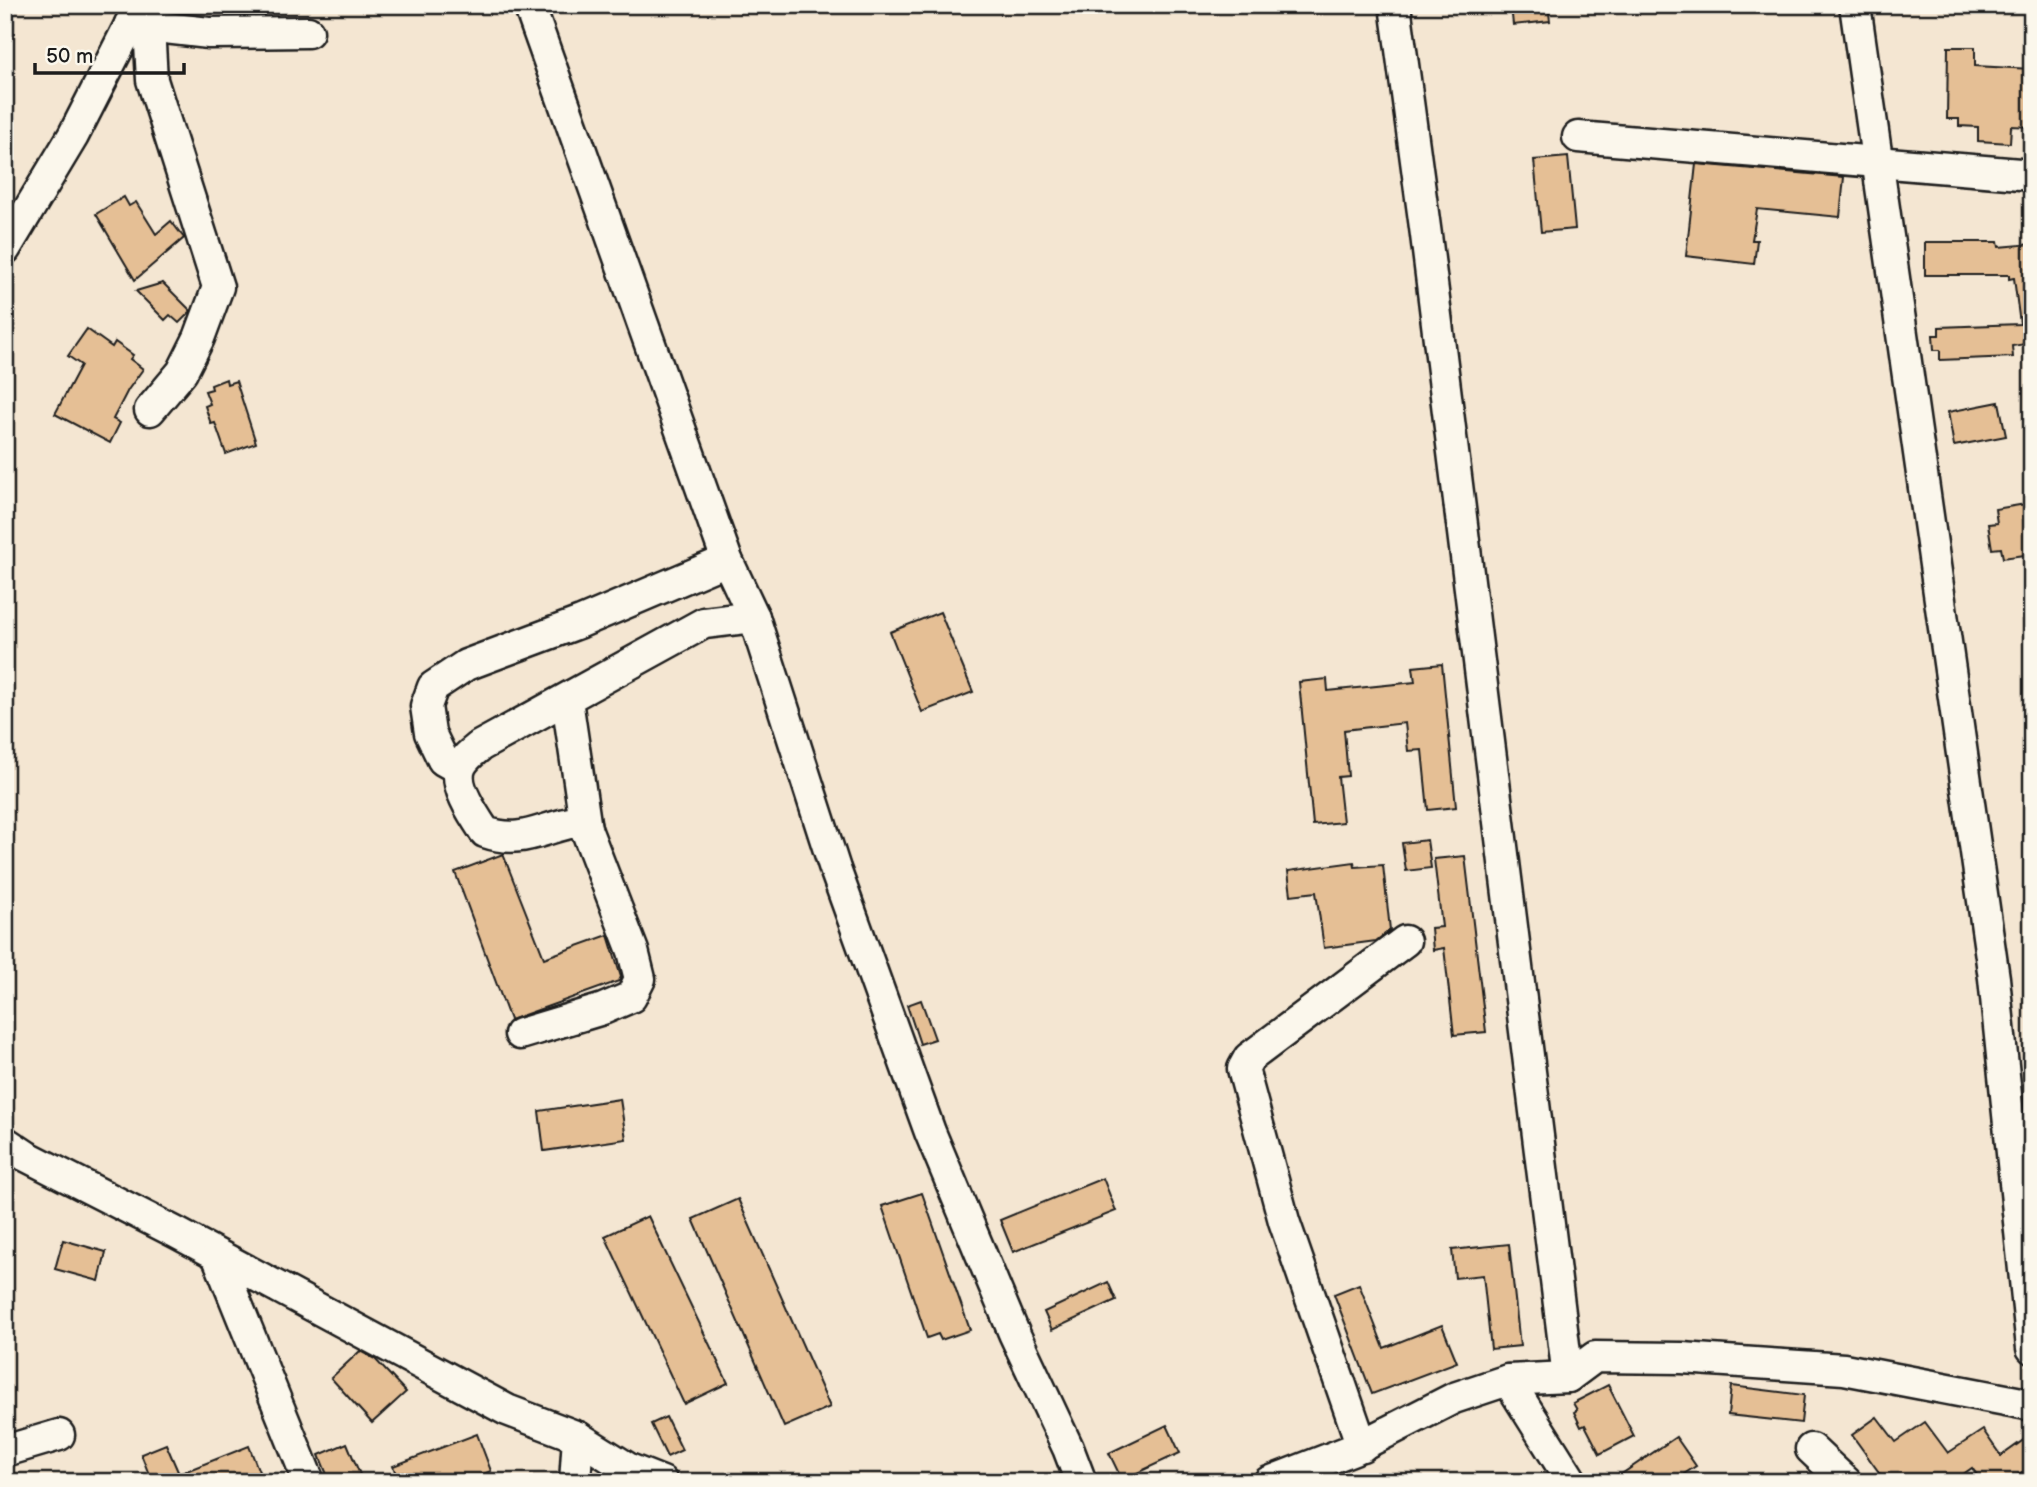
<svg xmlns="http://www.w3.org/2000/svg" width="2037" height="1487" font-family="'Balsamiq Sans',sans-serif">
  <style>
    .building { fill: #e5bf95; stroke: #1c1c1c; stroke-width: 2 }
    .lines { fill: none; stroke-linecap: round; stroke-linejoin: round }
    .minor-casing { stroke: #1c1c1c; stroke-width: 35 }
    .minor { stroke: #fbf7ec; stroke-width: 30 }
  </style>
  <rect width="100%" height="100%" fill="#f4e6d2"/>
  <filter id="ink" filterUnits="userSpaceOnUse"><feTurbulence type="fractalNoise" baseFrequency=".0143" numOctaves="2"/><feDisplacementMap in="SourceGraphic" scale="14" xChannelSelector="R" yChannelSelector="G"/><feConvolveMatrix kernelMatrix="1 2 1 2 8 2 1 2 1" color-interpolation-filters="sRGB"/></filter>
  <g filter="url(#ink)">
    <g class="building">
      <path d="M1511,5H1548L1550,21L1513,25Z"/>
      <path d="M1948,47H1975V66L2032,69V127L2011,126L2010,143L1978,141V127L1959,126V119H1947Z"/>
      <path d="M1568,157L1575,229L1541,232L1534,160Z"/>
      <path d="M1696,164L1844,177L1840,217L1757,209L1752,240H1757L1754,264L1686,256Z"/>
      <path d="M124,197L129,206L136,202L156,234L171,221L184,238L135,280L96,214Z"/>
      <path d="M1925,242H1998L1999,247L2032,244V343L2012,346L2013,357L1940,360V350H1934L1933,335H1939V327L2020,324L2014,278L2009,279V275H1925Z"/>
      <path d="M163,283L191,311L179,323L170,315L165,320L136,291Z"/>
      <path d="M87,329L112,347L115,342L133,355L130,359L143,369L128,390L113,419L120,423L110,443L55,414L81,365L68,356Z"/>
      <path d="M226,379L227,384L236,381L256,443L226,454L215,423L211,424L205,406L210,404L205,391L212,389L211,385Z"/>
      <path d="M1999,402L2006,436L1954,446L1948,412Z"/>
      <path d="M2032,503V554L2003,558L2001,548L1992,549L1988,524L1997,523L1995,509Z"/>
      <path d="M940,612L973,692L922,712L890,632Z"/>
      <path d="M1442,664L1456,807L1428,810L1422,750L1408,751L1405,723L1344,730L1348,776L1338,777L1343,822L1313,825L1299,682L1327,679L1328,691L1415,682L1413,667Z"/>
      <path d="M1427,840L1431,868L1406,871L1402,843Z"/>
      <path d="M503,854L544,958L608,935L621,977L619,981L510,1020L455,872Z"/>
      <path d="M1465,856L1486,1032L1454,1035L1444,948L1433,950L1431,928L1442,927L1434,859Z"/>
      <path d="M1354,862L1355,867L1383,865L1390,930L1376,941L1324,948L1316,892L1291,895L1288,871Z"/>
      <path d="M921,1000L935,1039L920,1044L907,1005Z"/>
      <path d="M620,1099L626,1139L544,1151L539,1111Z"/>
      <path d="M1103,1178L1116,1211L1013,1252L1000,1220Z"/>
      <path d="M922,1193L970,1330L941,1340L938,1334L927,1338L882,1206Z"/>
      <path d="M738,1199L830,1407L784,1427L693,1219Z"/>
      <path d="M648,1216L728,1383L684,1404L605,1236Z"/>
      <path d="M63,1240L106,1252L99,1281L55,1269Z"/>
      <path d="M1509,1244L1520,1346L1491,1349L1483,1275L1455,1278L1452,1250Z"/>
      <path d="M1108,1282L1116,1300L1052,1330L1044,1312Z"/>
      <path d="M1359,1284L1384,1348L1442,1325L1457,1362L1372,1394L1334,1294Z"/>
      <path d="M360,1351L375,1359L406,1392L372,1423L331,1378Z"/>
      <path d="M1608,1385L1634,1436L1600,1454L1585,1425L1581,1427L1574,1412L1577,1410L1573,1403Z"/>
      <path d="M1731,1386L1804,1395L1801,1423L1728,1415Z"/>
      <path d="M666,1417L682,1450L667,1457L651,1424Z"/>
      <path d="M1877,1417L1896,1442L1925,1422L1948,1453L1983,1430L2001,1456L2032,1434V1482L2022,1472L2007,1482H1982L1972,1468L1952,1482H1886L1852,1435Z"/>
      <path d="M1167,1425L1180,1453L1122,1480L1109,1453Z"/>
      <path d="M477,1434L491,1471L463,1482H399L393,1466Z"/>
      <path d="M1676,1437L1696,1466L1672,1482H1610Z"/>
      <path d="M347,1443L363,1482H330L319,1455Z"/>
      <path d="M166,1444L179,1474L249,1446L263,1482H152L141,1454Z"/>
    </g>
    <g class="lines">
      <g class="minor-casing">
        <g id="minor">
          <path d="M529,5L727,560L754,617L835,869L930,1132L1014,1333L1068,1448L1081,1482"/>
          <path d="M1395,5L1426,235L1568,1377"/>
          <path d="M1855,5L1994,978L2032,1348"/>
          <path d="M130,24L209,33L308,32"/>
          <path d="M149,26L152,80L218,287L199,338L182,372L150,410"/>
          <path d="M1578,137L2032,175"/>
          <path d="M5,249L73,136L140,5"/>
          <path d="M567,700L586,829"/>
          <path d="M459,769L443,760L430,733L426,706L433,687L466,665L581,622L727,560"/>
          <path d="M520,1034L603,1009L631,997L640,979L633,951L586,829L575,822C540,828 522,845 485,832C475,817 452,784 461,766C465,757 473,752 480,746L704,623L754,617"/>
          <path d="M5,1142L26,1156L177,1233L507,1410L578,1437L629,1469L662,1482"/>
          <path d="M217,1255L309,1482"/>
          <path d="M1508,1380L1572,1482"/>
          <path d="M1362,1446L1284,1221L1243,1069L1249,1058L1405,941"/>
          <path d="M1811,1449L1846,1482"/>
          <path d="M5,1451L59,1435"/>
          <path d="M575,1482L578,1437"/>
          <path d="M1269,1482L1354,1449L1454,1398L1508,1380L1568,1377L1595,1357L1682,1358L1844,1369L2032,1405"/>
        </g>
      </g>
      <use href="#minor" class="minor"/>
    </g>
  </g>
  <rect width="2037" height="1487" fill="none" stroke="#fbf7ec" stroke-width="28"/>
  <rect x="14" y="14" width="2009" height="1459" fill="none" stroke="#1c1c1c" stroke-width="2.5" filter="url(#ink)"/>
  <path d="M35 63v10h149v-10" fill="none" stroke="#1c1c1c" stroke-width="3.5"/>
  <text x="46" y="63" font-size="21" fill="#1c1c1c" stroke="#fbf7ec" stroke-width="5" paint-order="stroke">50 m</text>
</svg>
